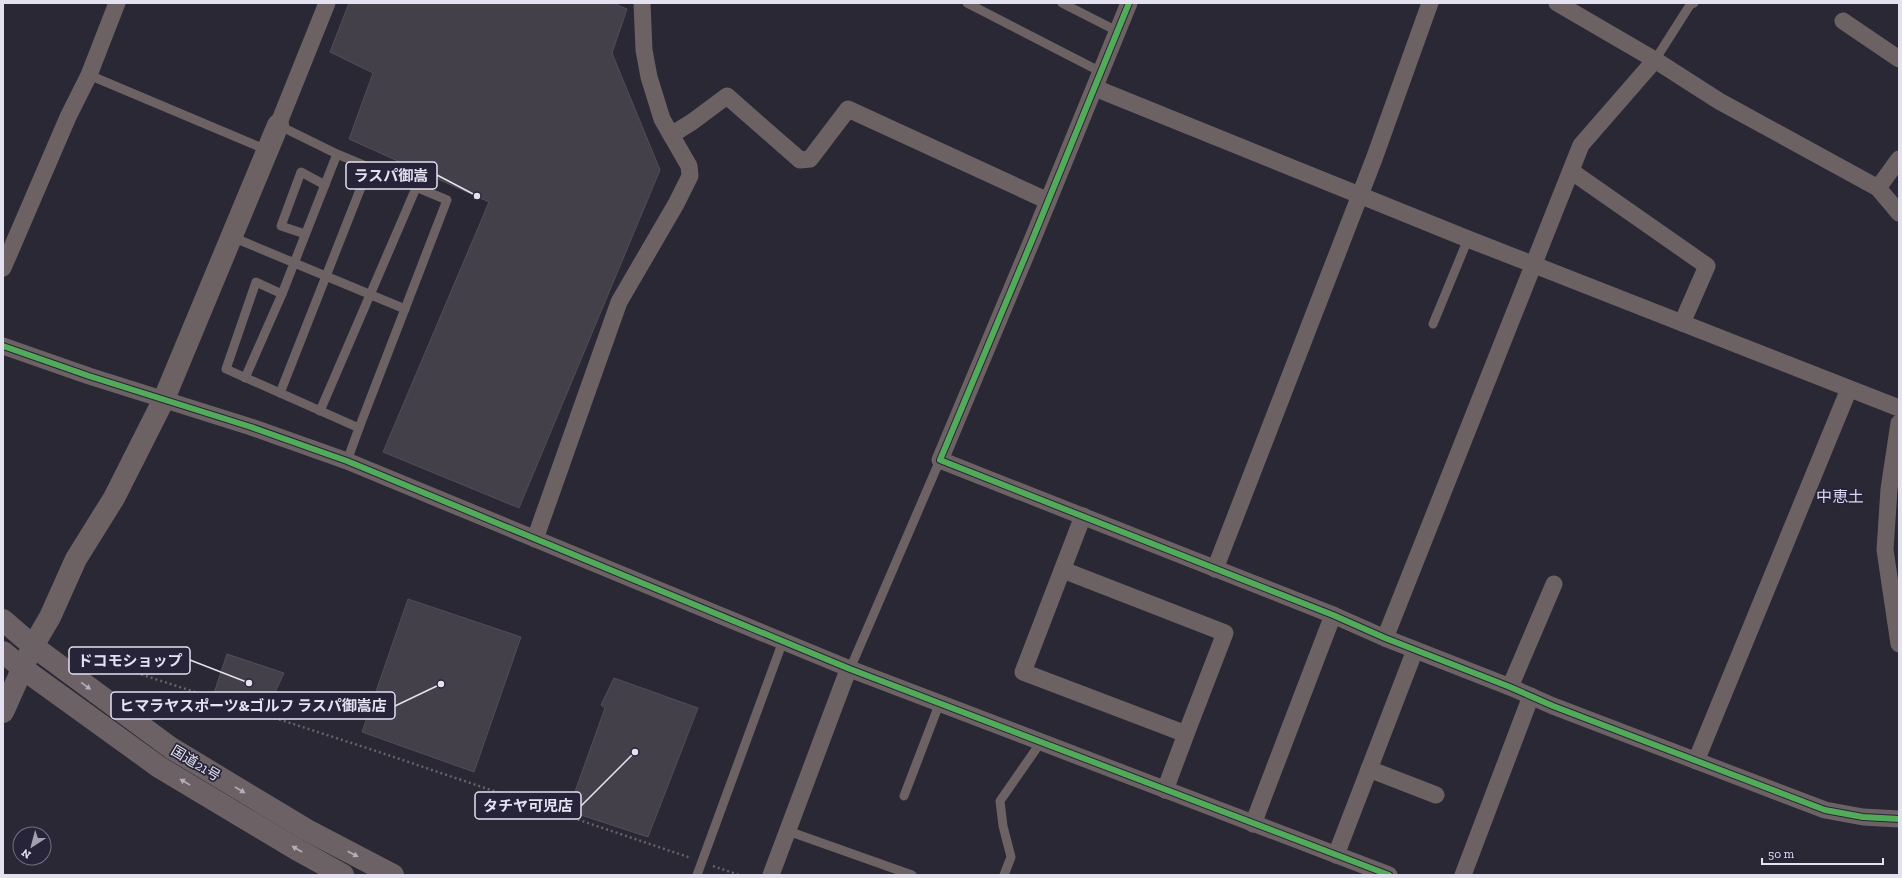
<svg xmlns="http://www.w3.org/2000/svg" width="1902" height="878" font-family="'Zilla Slab','Noto Sans JP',serif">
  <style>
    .building { fill: #44404a; stroke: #524d58 }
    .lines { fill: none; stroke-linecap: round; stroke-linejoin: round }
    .path { stroke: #686267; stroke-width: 2.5; stroke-dasharray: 2 3; stroke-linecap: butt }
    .service { stroke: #6c6264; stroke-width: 9 }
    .minor { stroke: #6c6264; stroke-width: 17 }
    .tertiary { stroke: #6c6264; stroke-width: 22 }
    .trunk { stroke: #6c6266; stroke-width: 22 }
    .cycleway-casing { stroke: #272339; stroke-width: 8 }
    .cycleway { stroke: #51ab58; stroke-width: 6 }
    .oneway { fill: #b4aeb9 }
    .labels { text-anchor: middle; stroke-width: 3.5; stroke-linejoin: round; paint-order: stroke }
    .street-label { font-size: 14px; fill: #e4e1f1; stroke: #272339 }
    .quarter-label { font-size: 16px; fill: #dad6f3; stroke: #272339 }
    .leader { fill: none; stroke: #e4e1f1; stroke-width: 1.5 }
    .callout-dot { fill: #e4e1f1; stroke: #272339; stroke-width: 1.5 }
    .callout { fill: #272339; stroke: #e4e1f1; stroke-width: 1.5 }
    .callout-label { font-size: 15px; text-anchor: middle; font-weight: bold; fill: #e4e1f1 }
  </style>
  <rect width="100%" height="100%" fill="#2a2834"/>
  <g class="building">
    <path d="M349,3H613L627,9L612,53L660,170L519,508L383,452L489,202L349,139L373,73L330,52Z"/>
    <path d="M408,599L521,637L474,772L362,732Z"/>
    <path d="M227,654L284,673L266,712L214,693Z"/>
    <path d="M614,678L698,708L648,837L575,813L583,799L573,797L605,708L601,705Z"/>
  </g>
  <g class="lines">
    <g class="path">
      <path d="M89,665L100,661L376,751L691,858"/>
      <path d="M713,866L739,875"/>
    </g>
    <g class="service">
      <path d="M967,3L1101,72"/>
      <path d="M1062,3L1117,31"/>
      <path d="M1655,60L1690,5L1694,3"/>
      <path d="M89,75L267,150"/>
      <path d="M278,125L337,154L447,200L359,428L226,369L256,282L282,294L337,154"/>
      <path d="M305,234L281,226L301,172L325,185"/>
      <path d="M232,237L405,309"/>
      <path d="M1433,324L1468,239"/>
      <path d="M245,378L282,294"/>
      <path d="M280,393L369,167"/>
      <path d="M320,411L416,188"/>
      <path d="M347,461L359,428"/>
      <path d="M850,669L940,460"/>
      <path d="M904,796L940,702"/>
      <path d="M788,831L912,875"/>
      <path d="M697,875L783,641"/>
      <path d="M1004,875L1011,857L1003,826L1000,801L1041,742"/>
    </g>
    <g class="minor">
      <path d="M1129,3L1033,238L940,460L1333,615L1385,638L1510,687L1553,706L1825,810L1863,817L1899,819"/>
      <path d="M1557,3L1655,60L1719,101L1878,188"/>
      <path d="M1843,21L1899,59"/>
      <path d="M1095,88L1468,239L1899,408"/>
      <path d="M278,125L327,3"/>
      <path d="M671,135L692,122L727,96L800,160L810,159L848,109L1048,201"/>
      <path d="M1899,159L1878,188L1899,213"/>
      <path d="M1571,171L1707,266L1682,323"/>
      <path d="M3,268L68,117L89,75L117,3"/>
      <path d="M3,346L89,376L251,427L347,461L850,669L1389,875"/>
      <path d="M1899,423L1889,489L1885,550L1899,644"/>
      <path d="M1083,516L1023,672L1186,734L1165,790"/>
      <path d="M535,539L619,302L676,204L690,176L689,166L662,119L649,77L644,50L642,3"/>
      <path d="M1215,569L1374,159L1430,3"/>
      <path d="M1063,570L1225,633L1186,734"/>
      <path d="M1385,638L1581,145L1655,60"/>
      <path d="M1510,687L1554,584"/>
      <path d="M1696,761L1849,389"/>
      <path d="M1369,769L1436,795"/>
      <path d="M1253,824L1333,615"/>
      <path d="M1336,855L1415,650"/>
      <path d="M771,875L845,678L850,669"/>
      <path d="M1463,875L1531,696"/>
    </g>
    <path class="tertiary" d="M33,646L50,617L76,559L114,498L164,399L278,125"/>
    <g class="trunk">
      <path d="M3,620L33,646L171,748L307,830L393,875"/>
      <path d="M3,652L22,668L159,767L296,849L343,875"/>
      <path d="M3,712L28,656"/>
    </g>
    <g class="cycleway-casing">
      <g id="cycleway">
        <path d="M1129,3L1033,238L940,460L1333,615L1385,638L1510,687L1553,706L1825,810L1863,817L1899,819"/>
        <path d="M3,346L89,376L251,427L347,461L850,669L1389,875"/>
      </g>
    </g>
    <use href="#cycleway" class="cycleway"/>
  </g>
  <defs><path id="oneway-solid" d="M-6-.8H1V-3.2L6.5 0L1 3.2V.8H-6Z"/></defs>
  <g class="oneway">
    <use href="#oneway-solid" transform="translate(86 686) rotate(36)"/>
    <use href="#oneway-solid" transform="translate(185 782) rotate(-149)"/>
    <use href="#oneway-solid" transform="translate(240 790) rotate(31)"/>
    <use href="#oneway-solid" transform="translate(297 849) rotate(-150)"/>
    <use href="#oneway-solid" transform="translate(353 854) rotate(28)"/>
  </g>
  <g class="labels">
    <g class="street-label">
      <text transform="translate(196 763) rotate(31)" y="5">国道21号</text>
    </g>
    <g class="quarter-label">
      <text x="1840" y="502">中恵土</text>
    </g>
  </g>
  <path class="leader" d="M477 196L437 175M249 683L190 660M441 684L395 706M635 752L581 806"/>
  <g class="callout-dot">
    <circle cx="477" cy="196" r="4"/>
    <circle cx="249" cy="683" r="4"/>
    <circle cx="441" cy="684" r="4"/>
    <circle cx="635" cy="752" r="4"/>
  </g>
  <g class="callout">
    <rect x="346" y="162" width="91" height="27" rx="4"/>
    <rect x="69" y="647" width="121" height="27" rx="4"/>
    <rect x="111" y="692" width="284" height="27" rx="4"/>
    <rect x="475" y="792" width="106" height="27" rx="4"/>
  </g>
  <g class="callout-label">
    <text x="391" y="181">ラスパ御嵩</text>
    <text x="130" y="666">ドコモショップ</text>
    <text x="253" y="711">ヒマラヤスポーツ&amp;ゴルフ ラスパ御嵩店</text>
    <text x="528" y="811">タチヤ可児店</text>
  </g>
  <rect width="1902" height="878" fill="none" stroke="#e4e1f1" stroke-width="8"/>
  <g transform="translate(32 846) rotate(216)"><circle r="19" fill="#272339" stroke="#736f83"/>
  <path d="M0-3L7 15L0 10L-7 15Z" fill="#a3a0af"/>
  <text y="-6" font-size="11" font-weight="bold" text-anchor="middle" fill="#e4e1f1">N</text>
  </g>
  <path d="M1762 858v6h121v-6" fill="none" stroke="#e4e1f1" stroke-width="2"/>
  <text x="1768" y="858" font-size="12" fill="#e4e1f1" stroke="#272339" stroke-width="3" paint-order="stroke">50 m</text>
</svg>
